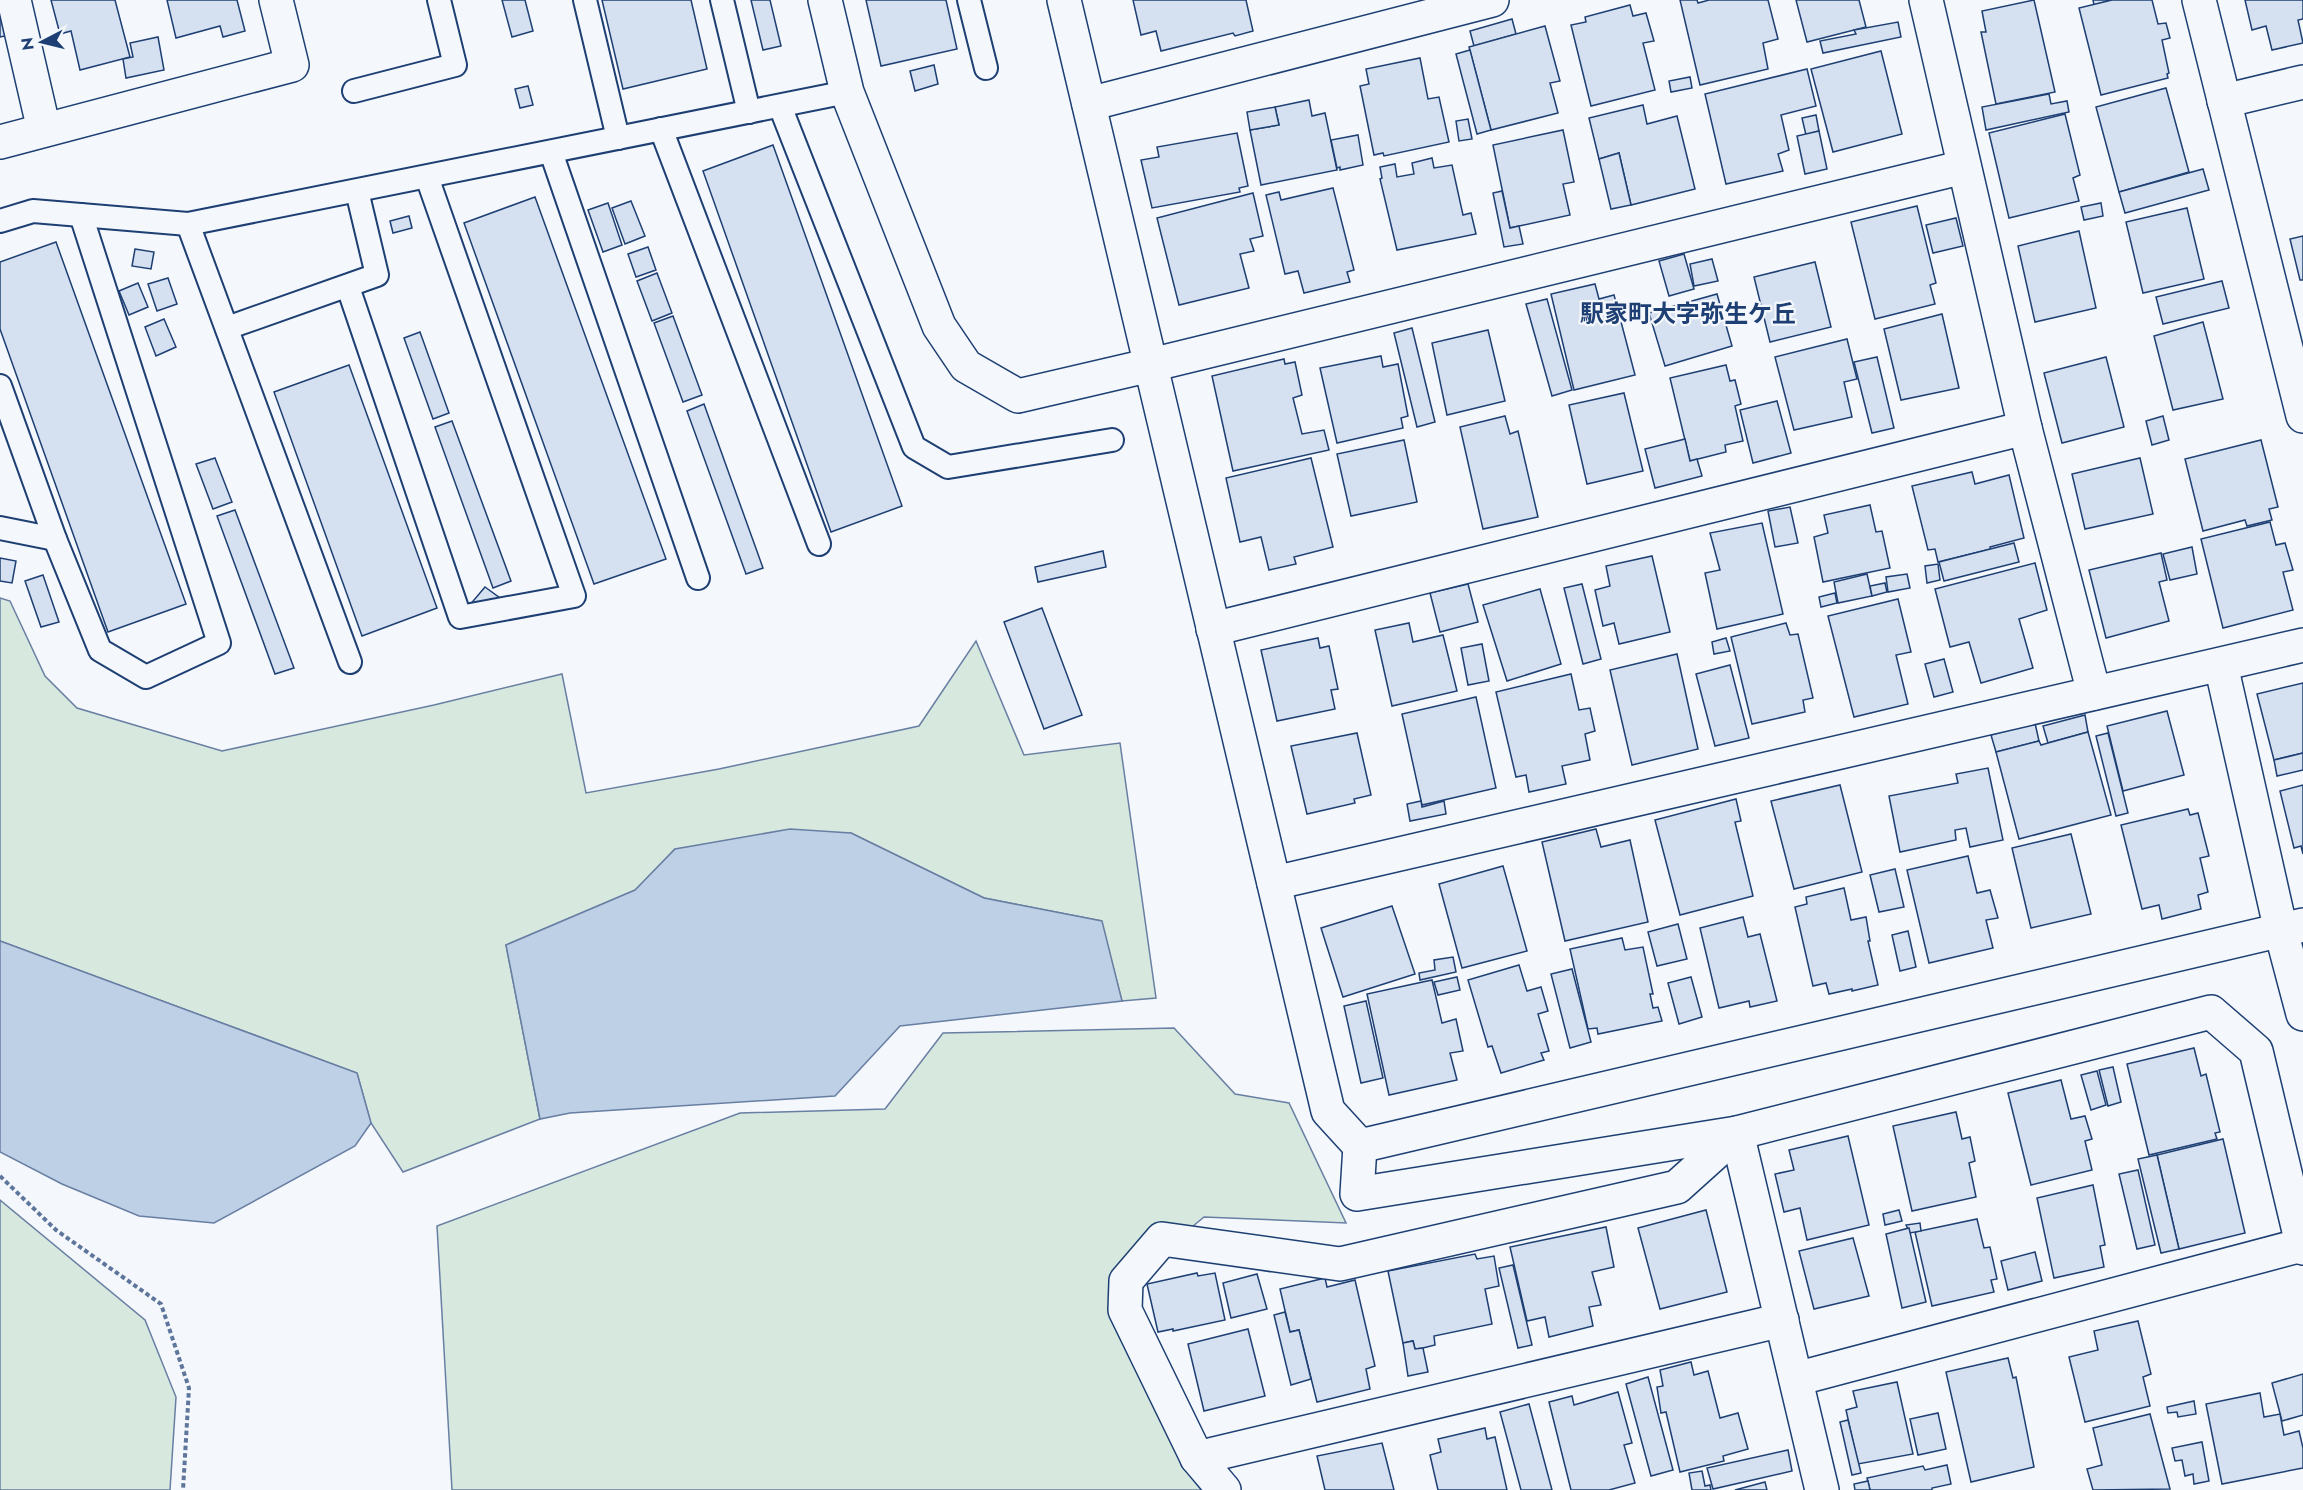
<svg xmlns="http://www.w3.org/2000/svg" width="2303" height="1490" font-family="Jost,'Noto Sans JP',sans-serif">
  <style>
    .green { fill: #d7e8df; stroke: #687fa3; stroke-width: 1.5 }
    .water { fill: #bed0e5; stroke: #687fa3; stroke-width: 1.5 }
    .building { fill: #d5e0f0; stroke: #1d3f73; stroke-width: 1.5 }
    .lines { fill: none; stroke-linecap: round; stroke-linejoin: round }
    .lane-casing { stroke: #1d3f73; stroke-width: 26 }
    .street-casing { stroke: #1d3f73; stroke-width: 36 }
    .secondary-casing { stroke: #1d3f73; stroke-width: 36 }
    .path { stroke: #5e769c; stroke-width: 4; stroke-dasharray: 4.5 3; stroke-linecap: butt }
    .lane { stroke: #f4f7fb; stroke-width: 22 }
    .street { stroke: #f4f7fb; stroke-width: 33 }
    .secondary { stroke: #f4f7fb; stroke-width: 33 }
    .labels { text-anchor: middle; stroke-width: 4.5; stroke-linejoin: round; paint-order: stroke }
    .quarter-label { font-size: 24px; font-weight: bold; fill: #1d3f73; stroke: #f4f7fb }
  </style>
  <rect width="100%" height="100%" fill="#f4f7fb"/>
  <g class="green">
    <path d="M0,598L10,601L45,676L77,708L222,751L434,705L562,674L586,793L719,769L919,726L976,641L1024,755L1120,743L1156,998L1122,1001L1101,921L984,898L851,833L675,849L636,890L506,945L540,1119L403,1172L371,1123L357,1073L0,941Z"/>
    <path d="M1174,1028L1235,1094L1289,1103L1346,1223L1204,1217L1127,1281L1212,1490H452L437,1226L740,1113L885,1109L943,1033Z"/>
    <path d="M0,1200L145,1320L176,1397L170,1490H0Z"/>
  </g>
  <g class="water">
    <path d="M790,829L851,833L984,898L1102,921L1122,1001L900,1026L835,1096L570,1113L540,1119L506,945L635,890L675,849Z"/>
    <path d="M0,941L357,1073L371,1123L355,1146L214,1223L139,1216L62,1184L0,1152Z"/>
  </g>
  <g class="building">
    <path d="M51,0H115L130,57L80,70L71,31L60,34Z"/>
    <path d="M167,0H237L245,31L223,37L220,26L176,38Z"/>
    <path d="M502,0H525L533,31L512,37Z"/>
    <path d="M602,0H691L707,69L623,89Z"/>
    <path d="M751,0H770L781,46L763,50Z"/>
    <path d="M866,0H946L957,49L881,66Z"/>
    <path d="M1133,0H1246L1253,31L1235,36L1233,33L1161,51L1156,31L1141,35Z"/>
    <path d="M1680,0H1697L1698,3L1709,0H1768L1778,39L1763,43L1768,69L1700,85Z"/>
    <path d="M1796,0H1859L1866,27L1807,42Z"/>
    <path d="M2034,0L2055,92L1996,104L1981,32H1986L1982,11Z"/>
    <path d="M2093,0H2112L2094,5Z"/>
    <path d="M2112,0H2152L2158,24L2166,23L2170,38L2162,40L2169,73L2167,74L2168,78L2101,95L2079,8Z"/>
    <path d="M2245,0H2303V19L2298,20L2303,43L2272,50L2266,26L2252,30Z"/>
    <path d="M1630,5L1633,16L1646,13L1654,41L1643,43L1655,90L1591,106L1571,25L1586,22L1585,17Z"/>
    <path d="M0,13L5,36L0,37Z"/>
    <path d="M1512,19L1516,34L1474,46L1470,31Z"/>
    <path d="M1898,22L1901,37L1823,53L1820,41L1856,34L1854,30Z"/>
    <path d="M1545,26L1560,81L1550,83L1558,113L1491,130L1469,47Z"/>
    <path d="M158,37L164,70L126,78L123,59L133,57L130,43Z"/>
    <path d="M1470,50L1491,130L1477,134L1456,54Z"/>
    <path d="M1881,51L1902,134L1833,152L1811,69Z"/>
    <path d="M1420,58L1428,99L1439,97L1449,142L1384,156L1383,153L1374,155L1360,86L1369,84L1366,69Z"/>
    <path d="M934,65L938,84L915,91L910,71Z"/>
    <path d="M1807,69L1816,106L1781,115L1789,150L1778,154L1783,171L1726,184L1705,94Z"/>
    <path d="M1690,77L1692,88L1671,92L1669,81Z"/>
    <path d="M528,86L533,105L520,108L515,89Z"/>
    <path d="M2166,88L2189,172L2119,192L2096,107Z"/>
    <path d="M2049,94L2051,104L2067,101L2069,112L1986,130L1982,107Z"/>
    <path d="M1309,100L1312,116L1325,113L1337,170L1261,185L1250,130L1279,125L1275,107Z"/>
    <path d="M1643,105L1647,124L1677,116L1695,189L1631,205L1619,153L1599,159L1589,118Z"/>
    <path d="M1275,107L1279,125L1250,130L1247,112Z"/>
    <path d="M2065,114L2080,175L2073,178L2079,201L2009,218L1989,133Z"/>
    <path d="M1816,115L1819,131L1806,135L1802,118Z"/>
    <path d="M1468,119L1472,139L1459,141L1456,121Z"/>
    <path d="M1563,130L1574,182L1563,184L1570,215L1510,228L1493,145Z"/>
    <path d="M1819,131L1827,169L1805,174L1797,136Z"/>
    <path d="M1237,133L1248,186L1239,188L1240,192L1152,208L1141,160L1159,157L1157,147Z"/>
    <path d="M1358,135L1363,165L1340,170V167L1337,168L1331,140Z"/>
    <path d="M773,145L902,506L831,532L703,171Z"/>
    <path d="M1619,153L1631,205L1611,209L1599,159Z"/>
    <path d="M1432,158L1434,168L1452,165L1463,215L1471,213L1476,234L1397,250L1380,179L1382,178L1380,167L1395,164L1397,177L1414,174L1412,163Z"/>
    <path d="M2203,169L2209,190L2125,213L2119,192Z"/>
    <path d="M1333,188L1354,270L1347,272L1350,282L1304,293L1298,271L1285,274L1266,195L1279,192L1281,200Z"/>
    <path d="M1502,191L1510,228L1519,226L1523,244L1504,247L1493,193Z"/>
    <path d="M1253,193L1263,236L1250,239L1254,251L1240,254L1249,288L1179,305L1157,218Z"/>
    <path d="M535,197L666,559L594,584L464,223Z"/>
    <path d="M631,201L645,236L625,244L612,208Z"/>
    <path d="M608,203L622,245L603,252L588,210Z"/>
    <path d="M2101,203L2103,216L2084,220L2081,207Z"/>
    <path d="M1917,206L1936,283L1930,285L1935,304L1875,319L1851,222Z"/>
    <path d="M2187,208L2204,279L2143,293L2126,222Z"/>
    <path d="M409,216L412,228L393,233L390,221Z"/>
    <path d="M1956,218L1963,246L1933,253L1926,225Z"/>
    <path d="M2079,231L2096,308L2035,322L2018,246Z"/>
    <path d="M2303,236V280H2300L2290,239Z"/>
    <path d="M56,242L186,604L108,632L0,329V262Z"/>
    <path d="M648,247L656,270L636,277L628,254Z"/>
    <path d="M135,249L154,252L151,269L132,266Z"/>
    <path d="M1684,254L1694,289L1669,296L1659,261Z"/>
    <path d="M1712,259L1718,281L1694,286L1690,264Z"/>
    <path d="M1815,262L1831,327L1770,342L1754,277Z"/>
    <path d="M657,273L672,313L652,321L637,281Z"/>
    <path d="M168,278L177,304L157,311L148,284Z"/>
    <path d="M2222,281L2229,308L2163,324L2156,297Z"/>
    <path d="M138,283L148,307L129,315L119,291Z"/>
    <path d="M1595,284L1599,299L1614,295L1635,375L1574,390L1551,294Z"/>
    <path d="M1717,294L1732,346L1665,366L1649,313Z"/>
    <path d="M1547,299L1572,390L1552,396L1526,304Z"/>
    <path d="M1942,314L1959,388L1901,400L1884,329Z"/>
    <path d="M673,316L702,395L683,402L654,323Z"/>
    <path d="M164,319L176,347L156,356L145,327Z"/>
    <path d="M2203,322L2223,399L2173,410L2154,336Z"/>
    <path d="M1412,328L1435,422L1417,427L1394,333Z"/>
    <path d="M1488,330L1505,401L1447,415L1432,343Z"/>
    <path d="M420,332L449,413L433,419L404,338Z"/>
    <path d="M1847,339L1857,379L1844,382L1852,417L1794,430L1775,357Z"/>
    <path d="M1381,356L1383,367L1398,364L1408,416L1401,418L1403,428L1337,443L1320,368Z"/>
    <path d="M1877,357L1894,428L1872,433L1854,362Z"/>
    <path d="M2106,357L2124,427L2062,443L2044,373Z"/>
    <path d="M1284,359L1285,364L1295,362L1302,395L1293,398L1302,434L1324,430L1329,450L1233,471L1212,376Z"/>
    <path d="M349,365L437,608L362,636L274,392Z"/>
    <path d="M1726,365L1730,381L1735,380L1741,404L1735,406L1743,441L1725,445L1726,452L1690,461L1670,378Z"/>
    <path d="M1624,393L1643,471L1587,484L1569,405Z"/>
    <path d="M1777,401L1791,453L1753,463L1740,410Z"/>
    <path d="M704,404L763,568L746,574L687,411Z"/>
    <path d="M1505,416L1510,434L1518,431L1538,517L1483,529L1460,427Z"/>
    <path d="M2163,416L2169,440L2152,445L2146,421Z"/>
    <path d="M452,421L511,581L493,588L435,427Z"/>
    <path d="M1685,439L1690,461L1697,459L1702,476L1655,488L1645,449Z"/>
    <path d="M1404,440L1417,502L1351,516L1337,454Z"/>
    <path d="M2261,440L2278,507L2269,509L2272,520L2247,526L2245,520L2203,531L2185,459Z"/>
    <path d="M215,458L232,502L213,509L196,464Z"/>
    <path d="M1311,458L1333,547L1294,557L1296,564L1269,570L1261,537L1240,542L1226,478Z"/>
    <path d="M2140,458L2153,514L2085,529L2072,474Z"/>
    <path d="M1972,472L1975,484L2009,475L2024,538L1990,547L1991,549L1938,562L1935,549L1928,550L1912,486Z"/>
    <path d="M1870,505L1876,532L1882,531L1890,568L1823,582L1814,537L1828,533L1824,515Z"/>
    <path d="M1790,507L1798,543L1775,547L1768,511Z"/>
    <path d="M235,510L294,668L275,674L217,516Z"/>
    <path d="M2270,522L2276,545L2285,543L2293,570L2283,572L2293,610L2223,628L2201,539Z"/>
    <path d="M1762,523L1783,614L1717,629L1705,573L1720,570L1710,533Z"/>
    <path d="M2014,543L2019,562L1944,581L1939,562Z"/>
    <path d="M2192,547L2197,574L2170,580L2163,554Z"/>
    <path d="M1103,551L1106,567L1038,582L1035,567Z"/>
    <path d="M2161,553L2167,580L2159,582L2169,621L2106,638L2089,570Z"/>
    <path d="M1652,556L1670,632L1619,644L1614,623L1603,626L1595,590L1610,586L1606,566Z"/>
    <path d="M0,558L16,561L12,583L0,581Z"/>
    <path d="M2035,563L2047,610L2019,619L2033,668L1981,683L1969,642L1950,647L1935,589Z"/>
    <path d="M1938,564L1940,580L1927,583L1925,566Z"/>
    <path d="M1867,574L1872,596L1838,603L1834,582Z"/>
    <path d="M1907,574L1910,588L1888,592L1886,577Z"/>
    <path d="M43,575L59,622L41,627L25,581Z"/>
    <path d="M1885,583L1887,592L1872,596L1870,586Z"/>
    <path d="M1468,584L1478,622L1440,632L1430,593Z"/>
    <path d="M1582,584L1601,659L1583,664L1564,588Z"/>
    <path d="M485,587L500,598L468,607Z"/>
    <path d="M1540,589L1561,664L1507,681L1483,605Z"/>
    <path d="M1835,593L1837,603L1821,607L1819,597Z"/>
    <path d="M1898,599L1911,652L1896,655L1908,704L1854,717L1828,616Z"/>
    <path d="M1042,608L1082,715L1044,729L1004,622Z"/>
    <path d="M1409,623L1413,642L1443,635L1457,691L1392,706L1375,630Z"/>
    <path d="M1786,623L1790,635L1798,634L1813,698L1803,700L1805,712L1752,724L1731,637Z"/>
    <path d="M1318,638L1320,648L1329,646L1338,689L1331,690L1335,709L1277,721L1261,650Z"/>
    <path d="M1726,638L1730,651L1714,654L1712,642Z"/>
    <path d="M1482,644L1489,681L1468,685L1461,648Z"/>
    <path d="M1677,654L1698,749L1632,765L1610,670Z"/>
    <path d="M1944,659L1953,692L1934,697L1925,664Z"/>
    <path d="M1730,665L1749,738L1715,746L1696,674Z"/>
    <path d="M1571,674L1579,710L1590,708L1595,731L1585,734L1590,760L1562,766L1566,784L1529,792L1526,775L1516,777L1496,692Z"/>
    <path d="M2303,683V753L2274,760L2257,694Z"/>
    <path d="M1476,697L1496,788L1422,805L1402,714Z"/>
    <path d="M2167,711L2184,775L2123,791L2107,726Z"/>
    <path d="M2085,715L2088,732L2048,743L2043,726Z"/>
    <path d="M2035,723L2039,741L1996,752L1991,735Z"/>
    <path d="M2088,732L2111,815L2019,839L1996,752L2039,741L2041,745L2048,743Z"/>
    <path d="M1357,733L1371,795L1354,799L1355,803L1307,814L1291,746Z"/>
    <path d="M2108,733L2128,813L2116,816L2096,736Z"/>
    <path d="M2303,753V770L2277,776L2274,760Z"/>
    <path d="M1988,768L2003,840L1970,847L1966,828L1955,830L1956,840L1900,852L1889,796L1958,783L1956,774Z"/>
    <path d="M1840,785L1862,872L1794,889L1771,801Z"/>
    <path d="M2303,785V854L2301,846L2294,848L2280,791Z"/>
    <path d="M1736,799L1741,821L1735,822L1753,896L1680,915L1655,820Z"/>
    <path d="M1421,801L1422,807L1444,801L1446,814L1410,821L1407,804Z"/>
    <path d="M2188,809L2190,815L2198,813L2209,856L2200,858L2208,892L2198,895L2201,909L2162,919L2159,905L2142,909L2121,825Z"/>
    <path d="M1596,829L1601,847L1630,840L1648,922L1565,941L1542,842Z"/>
    <path d="M2071,834L2091,914L2031,928L2012,848Z"/>
    <path d="M1968,856L1977,893L1990,890L1998,918L1986,920L1993,948L1929,963L1907,870Z"/>
    <path d="M1503,866L1527,951L1462,968L1439,884Z"/>
    <path d="M1895,869L1904,907L1879,912L1870,875Z"/>
    <path d="M1844,888L1851,920L1866,917L1870,941H1868L1878,985L1852,991V989L1829,994L1826,983L1813,986L1795,907L1807,904L1806,897Z"/>
    <path d="M1392,906L1415,974L1343,997L1321,928Z"/>
    <path d="M1743,917L1748,937L1760,934L1777,1001L1750,1007L1749,1001L1719,1008L1700,928Z"/>
    <path d="M1678,924L1687,959L1657,966L1648,932Z"/>
    <path d="M1908,931L1916,967L1900,971L1892,935Z"/>
    <path d="M1622,938L1625,950L1643,947L1653,994H1650L1653,1008L1658,1007L1662,1021L1598,1034L1597,1028L1588,1029L1570,949Z"/>
    <path d="M1453,957L1456,972L1420,980L1419,973L1435,970L1434,960Z"/>
    <path d="M1519,965L1527,991L1541,987L1548,1011L1538,1014L1549,1051L1541,1053L1544,1060L1501,1073L1492,1046L1488,1047L1468,980Z"/>
    <path d="M1572,969L1591,1042L1570,1048L1551,974Z"/>
    <path d="M1457,977L1460,990L1438,995L1434,982Z"/>
    <path d="M1691,977L1702,1017L1679,1024L1668,983Z"/>
    <path d="M1432,980L1442,1023L1456,1019L1463,1051L1450,1053L1457,1080L1389,1095L1367,994Z"/>
    <path d="M1366,1001L1383,1078L1361,1083L1344,1006Z"/>
    <path d="M2194,1048L2201,1076L2206,1074L2220,1132L2215,1133L2217,1139L2149,1155L2127,1064Z"/>
    <path d="M2113,1067L2121,1102L2108,1106L2099,1070Z"/>
    <path d="M2097,1071L2106,1105L2091,1110L2081,1075Z"/>
    <path d="M2061,1080L2071,1119L2085,1116L2092,1139L2085,1141L2092,1170L2031,1185L2008,1093Z"/>
    <path d="M1956,1112L1962,1139L1970,1137L1975,1161L1969,1163L1976,1197L1912,1211L1893,1126Z"/>
    <path d="M1848,1136L1869,1225L1807,1240L1800,1208L1784,1212L1775,1174L1794,1170L1789,1150Z"/>
    <path d="M2223,1139L2245,1233L2179,1249L2157,1155Z"/>
    <path d="M2157,1155L2179,1249L2161,1253L2138,1159Z"/>
    <path d="M2138,1170L2155,1245L2137,1249L2119,1174Z"/>
    <path d="M2093,1185L2105,1245L2100,1246L2104,1267L2054,1278L2037,1198Z"/>
    <path d="M1706,1210L1727,1292L1660,1309L1638,1228Z"/>
    <path d="M1899,1210L1902,1221L1885,1225L1883,1214Z"/>
    <path d="M1977,1219L1984,1248L1990,1247L1997,1279L1991,1280L1994,1292L1932,1306L1915,1232Z"/>
    <path d="M1920,1223L1921,1231L1910,1233L1906,1225Z"/>
    <path d="M1606,1227L1614,1267L1592,1272L1601,1305L1589,1307L1593,1326L1549,1337L1545,1317L1527,1321L1510,1247Z"/>
    <path d="M1909,1228L1926,1302L1902,1308L1886,1234Z"/>
    <path d="M1853,1238L1869,1296L1814,1309L1799,1251Z"/>
    <path d="M2035,1252L2042,1281L2008,1290L2001,1261Z"/>
    <path d="M1475,1254L1477,1259L1494,1256L1499,1286L1485,1289L1492,1324L1434,1336L1435,1345L1423,1348L1415,1349L1413,1341L1403,1343L1388,1271Z"/>
    <path d="M1513,1265L1532,1345L1518,1348L1499,1268Z"/>
    <path d="M1197,1273L1198,1276L1215,1273L1225,1320L1173,1331V1329L1158,1332L1147,1284Z"/>
    <path d="M1257,1274L1267,1309L1231,1318L1223,1283Z"/>
    <path d="M1325,1278L1327,1287L1355,1280L1375,1366L1366,1369L1370,1389L1317,1402L1299,1330L1290,1332L1280,1289Z"/>
    <path d="M1285,1312L1290,1332L1299,1330L1311,1379L1291,1385L1274,1315Z"/>
    <path d="M2138,1321L2151,1374L2143,1377L2150,1406L2085,1422L2069,1357L2098,1350L2094,1331Z"/>
    <path d="M1248,1329L1265,1396L1204,1411L1188,1344Z"/>
    <path d="M1413,1341L1415,1349L1423,1348L1428,1372L1408,1376L1403,1343Z"/>
    <path d="M2008,1358L2013,1378L2016,1377L2034,1467L1971,1482L1946,1372Z"/>
    <path d="M1691,1362L1694,1375L1708,1371L1720,1418L1738,1413L1748,1449L1723,1456L1724,1461L1680,1472L1666,1412L1661,1413L1657,1387L1663,1386L1660,1370Z"/>
    <path d="M2303,1374V1415L2282,1421L2272,1383Z"/>
    <path d="M1648,1377L1673,1470L1651,1476L1626,1384Z"/>
    <path d="M1897,1382L1913,1454L1858,1464L1846,1410L1857,1407L1853,1391Z"/>
    <path d="M1618,1392L1632,1443L1624,1445L1635,1483L1609,1490H1571L1549,1402L1572,1396L1574,1405Z"/>
    <path d="M2260,1393L2264,1417L2280,1414L2284,1435L2299,1431L2303,1448V1468L2222,1484L2206,1404Z"/>
    <path d="M2194,1401L2196,1414L2178,1417L2177,1412L2168,1413L2167,1407Z"/>
    <path d="M1529,1404L1552,1490H1521L1500,1412Z"/>
    <path d="M1938,1413L1946,1449L1918,1455L1910,1419Z"/>
    <path d="M2150,1414L2170,1489L2093,1490L2087,1469L2102,1465L2093,1428Z"/>
    <path d="M1848,1420L1861,1473L1852,1475L1840,1422Z"/>
    <path d="M1485,1428L1487,1439L1495,1437L1507,1490H1438L1430,1455L1441,1452L1438,1439Z"/>
    <path d="M2202,1442L2209,1481L2194,1484L2193,1474L2185,1476L2182,1460L2175,1461L2172,1448Z"/>
    <path d="M1382,1443L1394,1490H1325L1317,1456Z"/>
    <path d="M1788,1450L1792,1471L1713,1489L1707,1468Z"/>
    <path d="M1947,1465L1951,1484L1932,1488V1490H1870L1867,1478L1923,1466L1925,1470Z"/>
    <path d="M1702,1471L1705,1486L1710,1485L1711,1490H1692L1689,1473Z"/>
    <path d="M1868,1481L1870,1490H1855L1854,1484Z"/>
    <path d="M1765,1482L1767,1490H1735Z"/>
  </g>
  <g class="lines">
    <g class="lane-casing">
      <g id="lane">
        <path d="M585,0L618,138"/>
        <path d="M722,0L749,112"/>
        <path d="M969,0L986,68"/>
        <path d="M354,91L455,65L439,0"/>
        <path d="M780,106L914,447L948,467L1112,440"/>
        <path d="M661,129L819,544"/>
        <path d="M551,152L698,578"/>
        <path d="M0,221L33,211L188,224L847,92"/>
        <path d="M188,224L350,662"/>
        <path d="M348,287L460,617L574,596L427,177"/>
        <path d="M227,328L377,275L357,191"/>
        <path d="M0,386L55,539L100,650L146,677L219,643L81,215"/>
        <path d="M0,528L55,539"/>
      </g>
    </g>
    <g class="street-casing">
      <g id="street">
        <path d="M14,0L44,130"/>
        <path d="M825,0L847,92L939,326L966,366L1018,396L1151,365L1964,167"/>
        <path d="M1926,0L2025,428L2094,693"/>
        <path d="M2199,0L2303,416"/>
        <path d="M2224,101L2303,82"/>
        <path d="M1089,104L1492,0"/>
        <path d="M0,142L292,65L276,0"/>
        <path d="M1213,629L2025,428"/>
        <path d="M2221,665L2281,931L2303,1014"/>
        <path d="M1274,883L2303,645"/>
        <path d="M1360,1146L1357,1194L1737,1133L1822,1490"/>
        <path d="M1796,1379L2302,1245"/>
        <path d="M1197,1458L1782,1320"/>
        <path d="M1224,1490L1197,1458L1125,1310L1126,1281L1162,1239L1340,1264L1677,1187L1737,1133L2211,1012L2256,1051L2303,1248"/>
      </g>
    </g>
    <g class="secondary-casing">
      <path id="secondary" d="M1064,0L1328,1111L1360,1146L2303,925"/>
    </g>
    <path class="path" d="M0,1176L56,1230L161,1304L189,1388L183,1490"/>
    <use href="#lane" class="lane"/>
    <use href="#street" class="street"/>
    <use href="#secondary" class="secondary"/>
  </g>
  <g class="labels">
    <g class="quarter-label">
      <text x="1688" y="322">駅家町大字弥生ケ丘</text>
    </g>
  </g>
  <g transform="translate(42 42) rotate(263)" stroke="#f4f7fb" stroke-width="4.5" paint-order="stroke">
  <path d="M0-4.5L10 22L0 15L-10 22Z" fill="#1d3f73"/>
  <text y="-9" font-size="16" font-weight="bold" text-anchor="middle" fill="#1d3f73">N</text>
  </g>
</svg>
